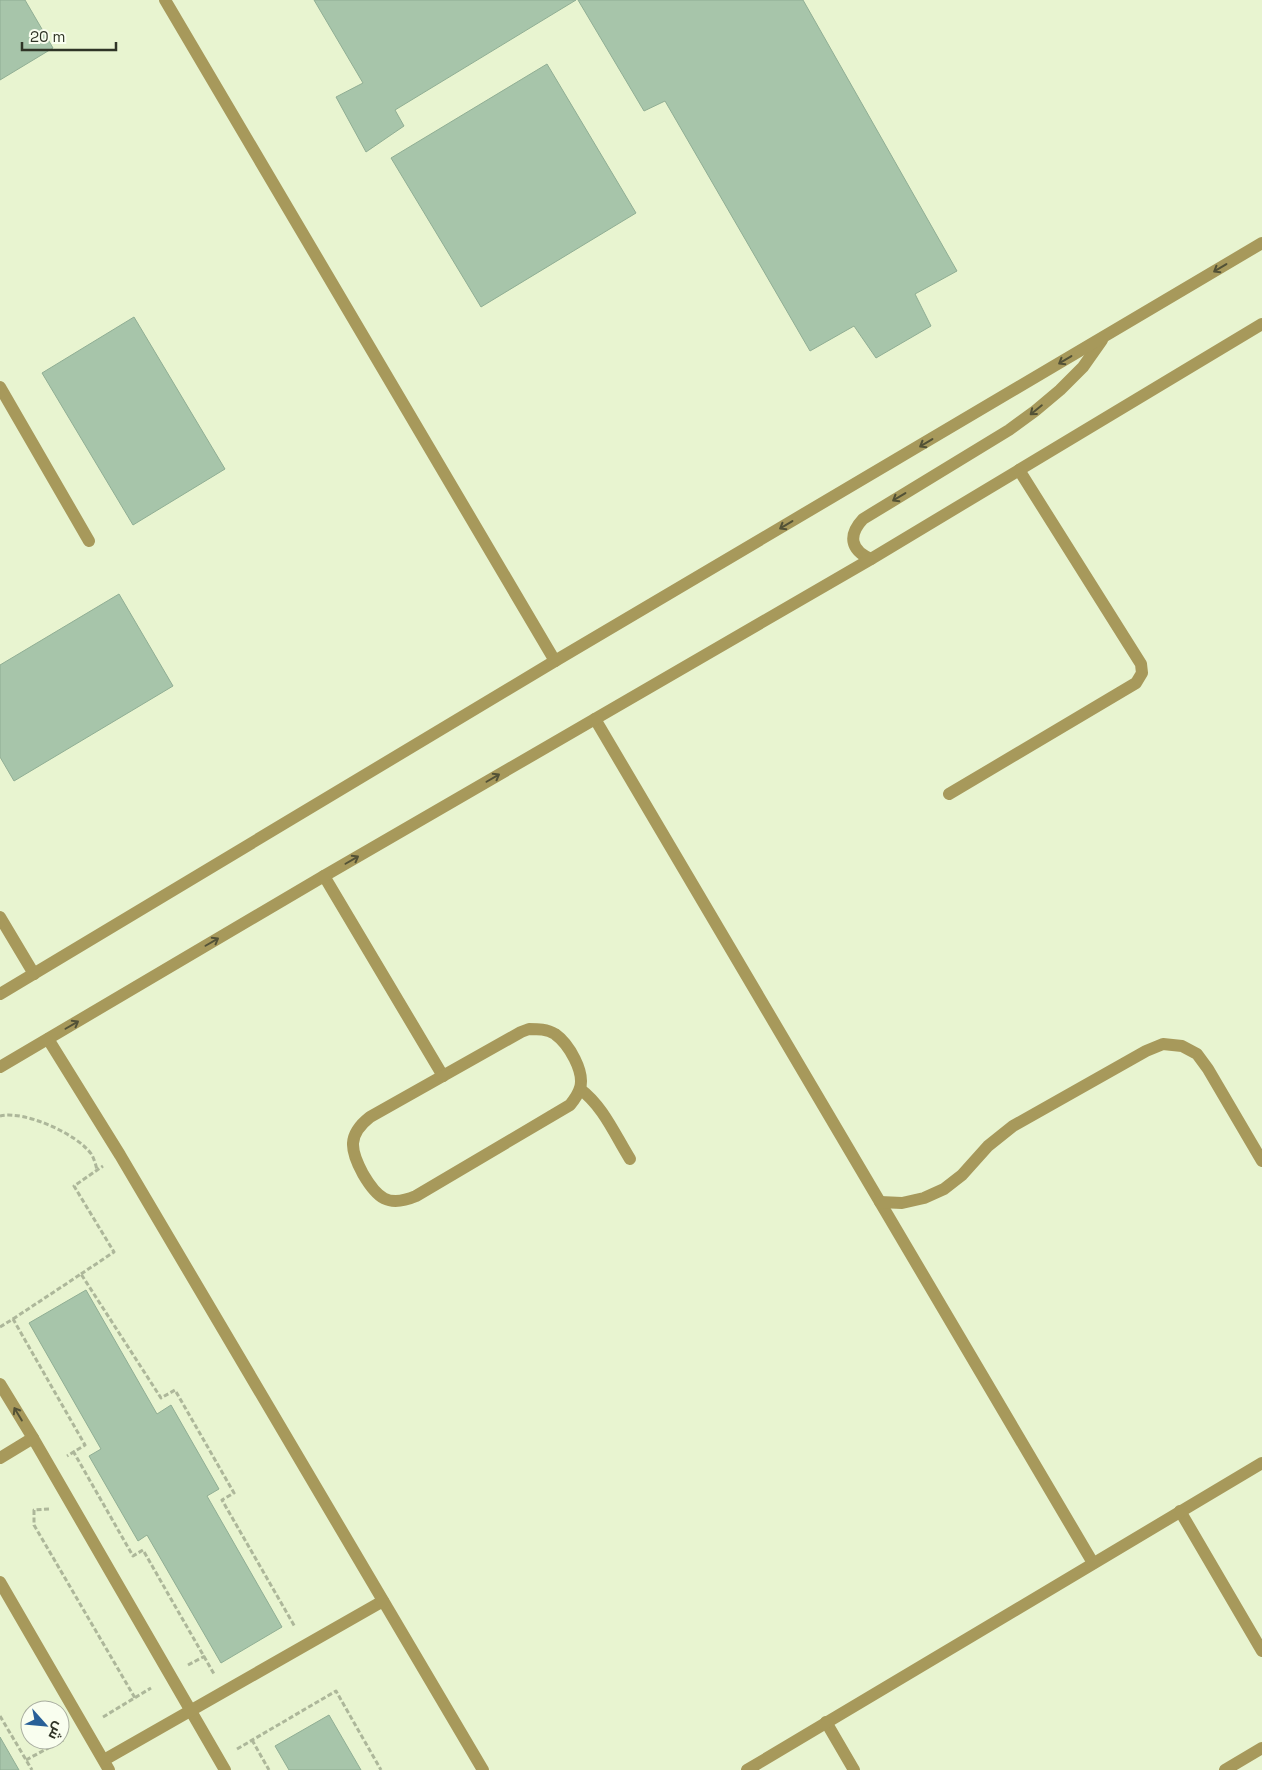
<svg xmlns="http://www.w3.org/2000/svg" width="1262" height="1770" font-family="'Space Grotesk',Cairo,sans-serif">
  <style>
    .building { fill: #a7c5aa; stroke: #90ae94 }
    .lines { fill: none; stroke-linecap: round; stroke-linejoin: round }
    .path { stroke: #adb79a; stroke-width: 3; stroke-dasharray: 5 2.5; stroke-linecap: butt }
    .minor { stroke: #a7995b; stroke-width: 12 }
    .oneway { stroke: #535236 }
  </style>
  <rect width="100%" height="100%" fill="#e8f4d0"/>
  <g class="building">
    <path d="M0,0H25L53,48L0,80Z"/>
    <path d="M314,0H576L395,110L404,126L366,152L336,97L363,83Z"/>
    <path d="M578,0H803L957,271L915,294L931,326L876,358L854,326L810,351L665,101L644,111Z"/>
    <path d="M547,64L636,213L481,307L391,158Z"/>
    <path d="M134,317L225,469L133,525L42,373Z"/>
    <path d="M119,594L173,686L14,781L0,757V665Z"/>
    <path d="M86,1290L157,1414L171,1405L219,1489L207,1496L282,1627L221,1663L147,1535L138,1541L89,1456L101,1449L29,1323Z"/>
    <path d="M329,1715L361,1770H289L275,1746Z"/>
    <path d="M0,1737L19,1770H0Z"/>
  </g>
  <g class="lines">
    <g class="path">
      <path d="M0,1116C24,1110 78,1134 92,1155C94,1159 96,1165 97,1170"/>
      <path d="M81,1274L114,1252L74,1186L103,1166"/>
      <path d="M13,1319L81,1274L161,1398L175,1390L234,1493L222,1500L295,1627"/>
      <path d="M0,1327L13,1319L85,1445L67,1456"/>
      <path d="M73,1451L133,1556L143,1550L214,1674"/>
      <path d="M49,1509L34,1510V1525L135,1698"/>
      <path d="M188,1665L205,1656"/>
      <path d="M0,1716L32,1770"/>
      <path d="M103,1717L151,1688"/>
      <path d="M252,1740L269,1770"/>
      <path d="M237,1749L336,1691L381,1770"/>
      <path d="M26,1760L65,1739"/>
    </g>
    <g class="minor">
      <path d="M165,0L555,661"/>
      <path d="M0,387L89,541"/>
      <path d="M871,559C850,550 848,535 863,519L1009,430L1035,411L1060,390L1083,367L1102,340"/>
      <path d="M595,719L1093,1563"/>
      <path d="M949,794L1136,683L1142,673L1141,664L1019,470"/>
      <path d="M324,876L443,1076"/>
      <path d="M0,917L34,974"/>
      <path d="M0,994L555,661L1262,243"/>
      <path d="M529,1029C538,1029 547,1029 555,1034C569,1044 585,1072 580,1088C578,1095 574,1100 570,1105L416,1196C388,1208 377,1198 363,1174C350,1150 347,1135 370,1117L521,1032Z"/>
      <path d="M48,1039L120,1155L483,1770"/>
      <path d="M0,1067L324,876L871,559L1262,324"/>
      <path d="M580,1089C603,1106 615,1135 630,1159"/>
      <path d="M880,1202L902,1203L924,1198L944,1189L962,1175L988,1146L1013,1126L1146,1051L1163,1044L1182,1046L1197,1054L1208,1069L1262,1161"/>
      <path d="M0,1384L33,1438L0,1458"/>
      <path d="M33,1438L225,1770"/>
      <path d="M1180,1511L1262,1651"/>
      <path d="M0,1582L109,1770"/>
      <path d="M826,1722L854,1770"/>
      <path d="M104,1760L383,1601"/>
      <path d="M747,1770L1262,1463"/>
      <path d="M1225,1770L1262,1748"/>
    </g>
  </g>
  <defs><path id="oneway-shaft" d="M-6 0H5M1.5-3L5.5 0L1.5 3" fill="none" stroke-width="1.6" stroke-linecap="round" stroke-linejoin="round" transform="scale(1.25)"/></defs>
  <g class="oneway">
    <use href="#oneway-shaft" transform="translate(1220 268) rotate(149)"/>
    <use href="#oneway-shaft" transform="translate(1065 360) rotate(149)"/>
    <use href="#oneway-shaft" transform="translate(1036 410) rotate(141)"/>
    <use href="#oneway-shaft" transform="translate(926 443) rotate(149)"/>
    <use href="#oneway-shaft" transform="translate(899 497) rotate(149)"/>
    <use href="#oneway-shaft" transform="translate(786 525) rotate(149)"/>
    <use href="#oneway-shaft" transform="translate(493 778) rotate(-30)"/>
    <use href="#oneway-shaft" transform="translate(352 860) rotate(-30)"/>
    <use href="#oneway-shaft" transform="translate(212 942) rotate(-30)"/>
    <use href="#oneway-shaft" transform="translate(72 1025) rotate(-30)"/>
    <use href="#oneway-shaft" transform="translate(18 1414) rotate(-121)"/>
  </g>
  <g transform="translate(45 1725) rotate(117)"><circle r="24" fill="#f9feef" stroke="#a8ad9f"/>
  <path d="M0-4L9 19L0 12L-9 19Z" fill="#286098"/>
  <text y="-8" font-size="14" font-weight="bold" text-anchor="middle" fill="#2f3426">ش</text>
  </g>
  <path d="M22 42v8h94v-8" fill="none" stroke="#2f3426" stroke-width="2.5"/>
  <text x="30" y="42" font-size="15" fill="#2f3426" stroke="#f9feef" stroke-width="4" paint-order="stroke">20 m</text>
</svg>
